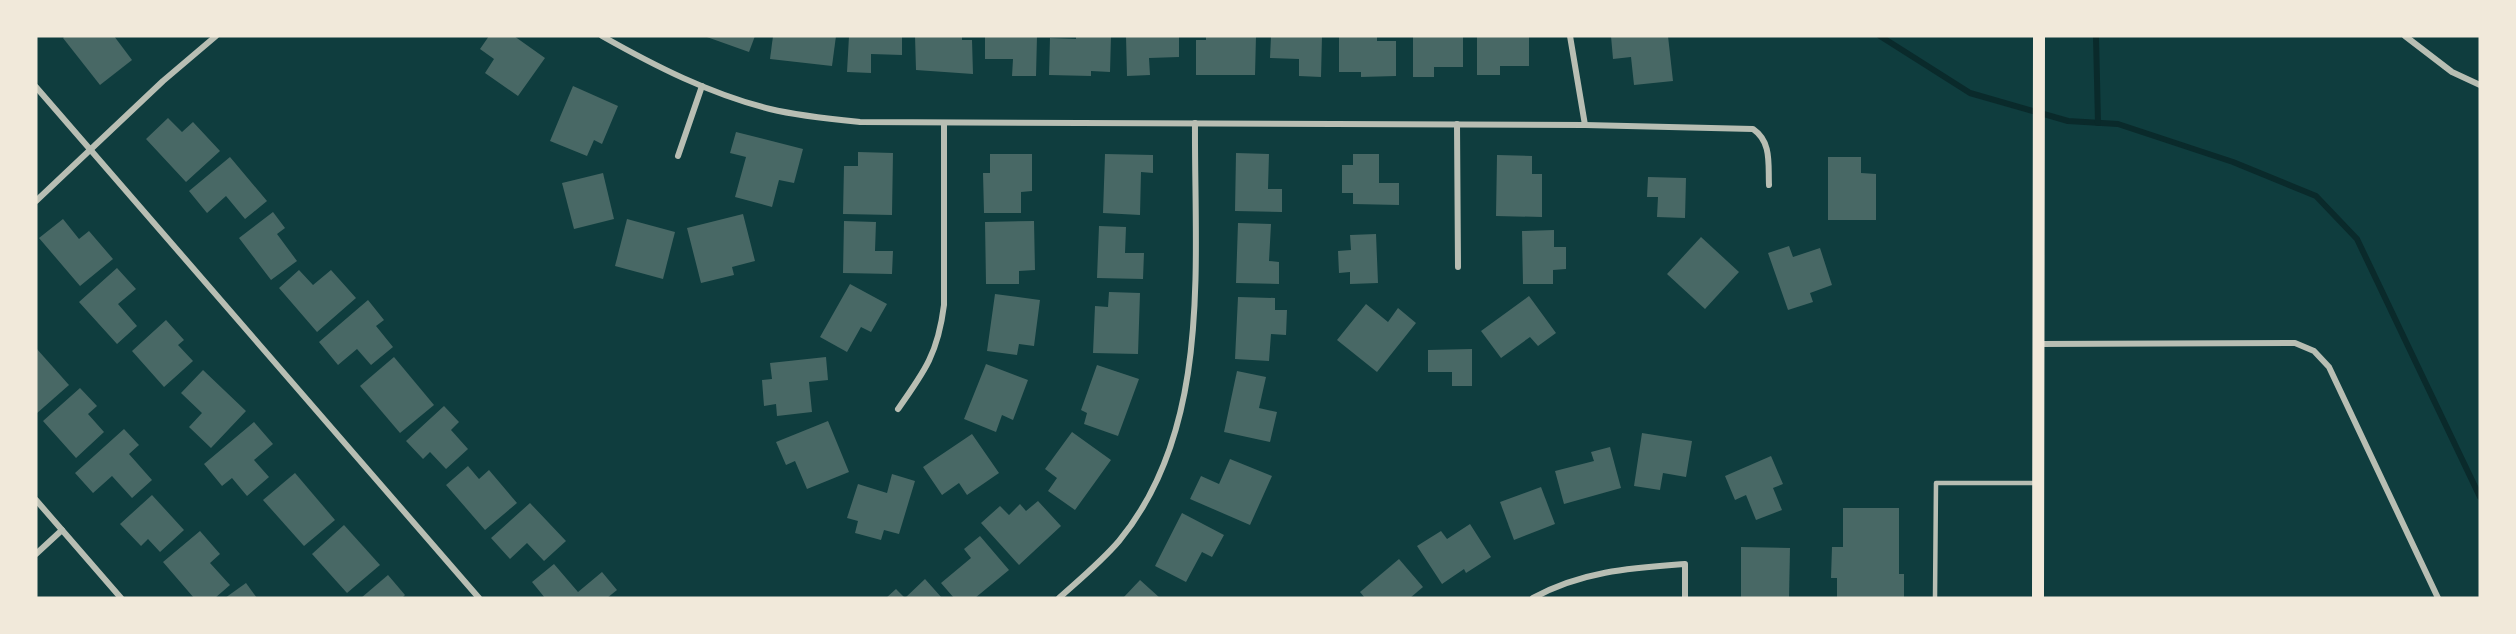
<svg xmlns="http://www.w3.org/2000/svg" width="2516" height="634" font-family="'Work Sans',sans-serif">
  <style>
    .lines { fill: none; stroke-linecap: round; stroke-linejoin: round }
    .stream { stroke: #0a2a2b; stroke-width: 6 }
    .building { fill: #486865 }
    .service { stroke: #b8beb3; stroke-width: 4.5 }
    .minor { stroke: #b8beb3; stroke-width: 6 }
    .secondary { stroke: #f1e9da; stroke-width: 12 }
  </style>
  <rect width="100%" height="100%" fill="#0f3d3e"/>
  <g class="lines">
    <g class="stream">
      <path d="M1880,36L1970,93L2068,121L2118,124L2233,162L2316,196L2357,239L2480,497"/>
      <path d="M2096,36L2098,123"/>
    </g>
  </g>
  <g class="building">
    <path d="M65,36H114L132,60L100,85L63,38Z"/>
    <path d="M489,36H514L545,58L518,96L485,73L494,59L480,49Z"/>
    <path d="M704,36H755L749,52Z"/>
    <path d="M773,36H836L832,66L770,59Z"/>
    <path d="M849,36H902V55L871,54V73L847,72Z"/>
    <path d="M915,36H962V40H972L973,74L916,70Z"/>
    <path d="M985,36H1037L1036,76H1012L1013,59H985Z"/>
    <path d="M1076,36H1111L1110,72L1091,71V76L1049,75L1050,38L1076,39Z"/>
    <path d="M1126,36H1179V57L1149,58L1150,75L1127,76Z"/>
    <path d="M1206,36H1256L1255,75H1196V40H1206Z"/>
    <path d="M1271,36H1322L1321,77L1299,76V59L1270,58Z"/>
    <path d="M1339,36H1377V41H1396V76L1361,77V72H1339Z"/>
    <path d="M1413,36H1463V67H1434V77H1413Z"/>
    <path d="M1477,36H1529V66H1500V75H1477Z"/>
    <path d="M1611,36H1668L1673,81L1634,85L1631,57L1613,59Z"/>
    <path d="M573,86L618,106L602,144L594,140L587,156L550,141Z"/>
    <path d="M168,118L182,132L193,122L220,151L186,182L146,139Z"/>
    <path d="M736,132L803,149L794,183L779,180L772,207L735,197L746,157L730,153Z"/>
    <path d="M858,152L893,153L892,215L843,214L844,166H858Z"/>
    <path d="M1236,153L1269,154L1268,189H1282V212L1235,211Z"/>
    <path d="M990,154H1032V191L1021,192V213H984L983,173H990Z"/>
    <path d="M1105,154L1153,155V173L1141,172L1140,215L1103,213Z"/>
    <path d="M1353,154H1379V183H1399V205L1353,204V193H1342V165H1353Z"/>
    <path d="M1497,155L1532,156V174H1542V217L1496,216Z"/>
    <path d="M230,157L267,201L245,219L226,196L207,213L189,191Z"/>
    <path d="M1828,157H1861V173L1876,174V220H1828Z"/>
    <path d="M603,173L614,219L574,229L562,183Z"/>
    <path d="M1648,177L1686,178L1685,218L1657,217L1658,197H1647Z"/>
    <path d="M273,212L285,228L277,234L297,261L271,280L239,238Z"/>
    <path d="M743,214L755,261L732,267L734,275L701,283L687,228Z"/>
    <path d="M63,219L79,239L89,231L113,259L80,286L39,238Z"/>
    <path d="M627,219L675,232L663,279L615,266Z"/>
    <path d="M844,221L876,222L875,251H893L892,274L843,273Z"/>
    <path d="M1034,221L1035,270L1019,271V284H986L985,222Z"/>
    <path d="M1238,223L1271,224L1269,261L1279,262V284L1236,283Z"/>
    <path d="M1099,226L1126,227L1125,253H1144L1143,279L1097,278Z"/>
    <path d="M1554,230V247H1566V269L1553,270V284H1523L1522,231Z"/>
    <path d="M1376,234L1378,283L1350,284V272L1339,273L1338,251L1351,250L1350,235Z"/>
    <path d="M1701,237L1739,272L1705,309L1667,274Z"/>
    <path d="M1789,246L1793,257L1820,248L1832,285L1810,293L1813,302L1788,310L1768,253Z"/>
    <path d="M117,268L136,289L118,304L137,326L117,344L79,302Z"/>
    <path d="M299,270L313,285L331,270L356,298L317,332L279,288Z"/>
    <path d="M850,284L887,304L871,332L861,327L847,352L820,337Z"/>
    <path d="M1109,292L1140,293L1138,354L1093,353L1095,306L1108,307Z"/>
    <path d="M995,294L1040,300L1034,346L1019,344L1017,355L987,351Z"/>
    <path d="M1529,296L1556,333L1538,346L1530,337L1501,358L1481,331Z"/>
    <path d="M1238,297L1275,298V310H1287L1286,335L1271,334L1269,361L1235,359Z"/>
    <path d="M368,300L384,320L376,326L393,347L371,365L357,349L338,365L319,342Z"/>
    <path d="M1366,304L1388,322L1398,308L1416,323L1377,372L1337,340Z"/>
    <path d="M166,320L184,340L178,345L193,361L164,387L132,351Z"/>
    <path d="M36,348L69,385L36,414Z"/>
    <path d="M1472,349V386H1452V372H1428V350Z"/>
    <path d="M394,357L434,405L400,433L360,386Z"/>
    <path d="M826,357L828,380L809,382L812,412L777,416L776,404L764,406L762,380L772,379L770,363Z"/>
    <path d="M986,364L1028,380L1013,420L1002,415L996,432L964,419Z"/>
    <path d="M1097,365L1139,379L1118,436L1084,424L1087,413L1081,410Z"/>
    <path d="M203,370L246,411L211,448L189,427L202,413L181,393Z"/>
    <path d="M1237,371L1266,377L1259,408L1277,412L1270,442L1224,432Z"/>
    <path d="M80,388L97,406L88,414L104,432L76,458L43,421Z"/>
    <path d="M444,406L459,422L451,430L468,449L446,469L430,452L423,459L406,441Z"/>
    <path d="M828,421L849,472L807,489L795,461L786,465L776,442Z"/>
    <path d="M254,422L273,444L254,460L269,477L247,496L232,478L222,486L204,464Z"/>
    <path d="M124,429L139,445L129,454L152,480L132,498L112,476L93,493L75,473Z"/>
    <path d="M1072,432L1111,460L1075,510L1048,491L1057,478L1045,469Z"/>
    <path d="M1642,433L1692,441L1686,477L1663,473L1660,490L1634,486Z"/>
    <path d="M972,434L999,473L967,495L959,483L942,495L923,467Z"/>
    <path d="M1610,447L1621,488L1564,504L1555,471L1594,461L1591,452Z"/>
    <path d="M1771,456L1783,484L1773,488L1782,510L1756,520L1746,495L1735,500L1725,476Z"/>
    <path d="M1230,459L1272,476L1250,525L1190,499L1201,476L1219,484Z"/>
    <path d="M468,466L479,479L489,470L517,503L485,530L446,485Z"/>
    <path d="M295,473L335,520L304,546L263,500Z"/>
    <path d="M892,474L915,481L899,534L884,530L881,540L855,533L858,521L847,518L858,484L887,493Z"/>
    <path d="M1541,487L1555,524L1514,540L1500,502Z"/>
    <path d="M152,495L184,530L160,552L148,539L141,546L120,524Z"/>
    <path d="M1038,501L1061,526L1019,565L981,523L1000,506L1009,515L1020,504L1026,511Z"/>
    <path d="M530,503L566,541L544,561L527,543L510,559L491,538Z"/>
    <path d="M1843,508H1899V574H1904V598H1837V578H1831L1832,547H1843Z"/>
    <path d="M1182,513L1224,535L1212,557L1202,552L1186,582L1155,566Z"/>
    <path d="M1470,524L1491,557L1466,573L1464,569L1442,584L1417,546L1441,531L1447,539Z"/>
    <path d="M344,525L380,565L347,593L312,554Z"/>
    <path d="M200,531L220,554L210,563L230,585L215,598H194L163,562Z"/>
    <path d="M980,536L1009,570L975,598H954L941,583L971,558L964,549Z"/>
    <path d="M1741,547L1790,548L1789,598H1741Z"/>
    <path d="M1399,559L1423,587L1410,598H1365L1360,592Z"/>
    <path d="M554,564L578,592L602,572L617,590L607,598H545L532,582Z"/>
    <path d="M388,575L405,595L402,598H361Z"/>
    <path d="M925,579L942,598H886L896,589L905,598Z"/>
    <path d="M1140,580L1160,598H1123Z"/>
    <path d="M246,583L257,598H225Z"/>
  </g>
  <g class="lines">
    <path class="service" d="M1935,598L1936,483H2037"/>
    <g class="minor">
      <path d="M602,36C655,66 710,94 770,109C799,116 830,119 860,122L1585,125L1753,129C1772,142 1768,164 1769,185"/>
      <path d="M1570,36L1585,125"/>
      <path d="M2405,36L2452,72L2480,85"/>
      <path d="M36,87L479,598"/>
      <path d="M1457,124L1458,267"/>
      <path d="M678,156L702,86"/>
      <path d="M36,201L163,81L216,36"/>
      <path d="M2039,344L2295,343L2314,351L2329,367L2438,598"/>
      <path d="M898,409C925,371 938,353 944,305V123"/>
      <path d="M36,500L121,598"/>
      <path d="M36,554L62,530"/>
      <path d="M1059,598C1079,580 1101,562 1119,541C1213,427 1194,261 1195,123"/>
      <path d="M1533,598C1582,571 1631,568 1685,564V598"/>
    </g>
    <path class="secondary" d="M2038,598L2039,36"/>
  </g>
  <rect width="2516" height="634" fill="none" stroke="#f1e9da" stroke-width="75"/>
</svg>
